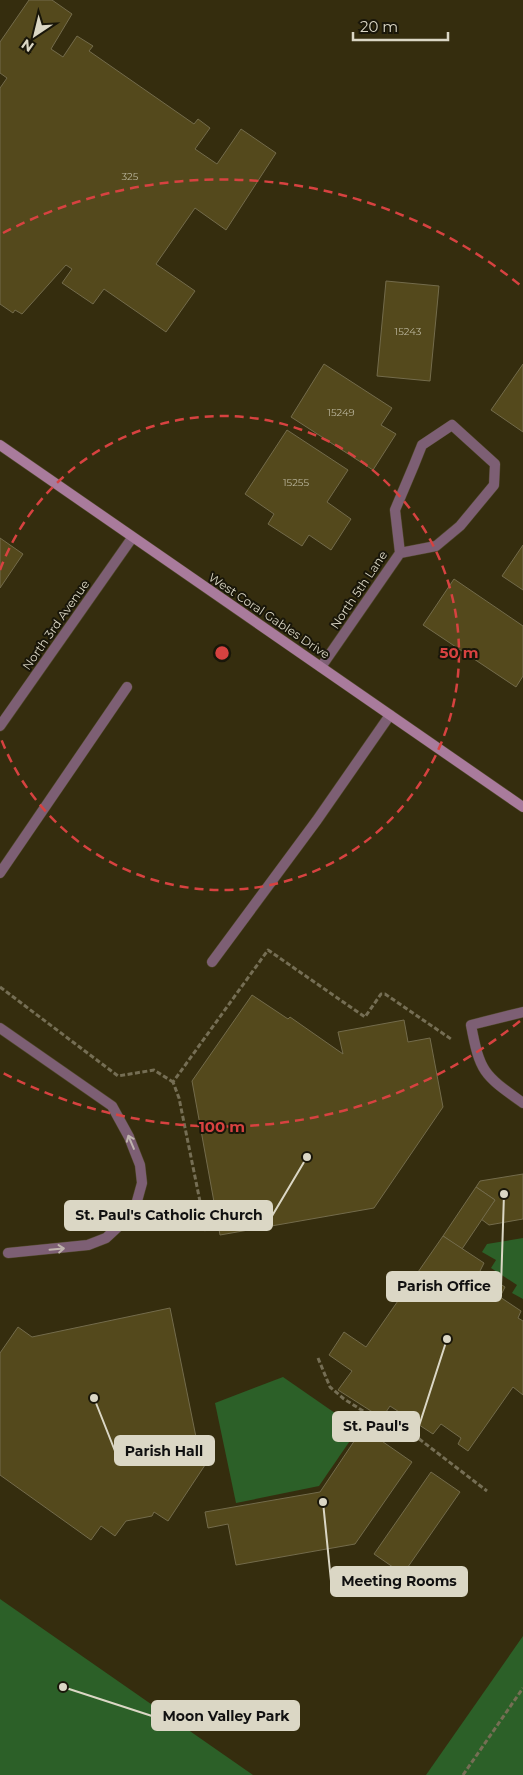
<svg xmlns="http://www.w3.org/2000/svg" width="523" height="1775" font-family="Montserrat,sans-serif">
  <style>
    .green { fill: #2c6028 }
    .building { fill: #54491c; stroke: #736b4b }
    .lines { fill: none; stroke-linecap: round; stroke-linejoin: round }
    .lane-casing { stroke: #50482b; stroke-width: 11 }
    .street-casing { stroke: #50482b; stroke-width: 11 }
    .secondary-casing { stroke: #50482b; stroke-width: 11 }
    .path { stroke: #756e54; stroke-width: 3; stroke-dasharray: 5 2.5; stroke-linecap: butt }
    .lane { stroke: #7d5f74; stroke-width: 10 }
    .street { stroke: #7d5f74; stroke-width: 10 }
    .secondary { stroke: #a97b9c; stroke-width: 10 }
    .oneway { stroke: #bfb3ad }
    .ring { fill: none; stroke: #d74240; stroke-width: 2.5; stroke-dasharray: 9 6 }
    .labels { text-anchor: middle; stroke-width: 4; stroke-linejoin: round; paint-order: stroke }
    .number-label { font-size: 10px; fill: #b9b49b }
    .street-label { font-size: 12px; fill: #dbd7c5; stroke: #191609 }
    .centre { fill: #d74240; stroke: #191609; stroke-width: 2.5 }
    .ring-label { font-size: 15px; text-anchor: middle; font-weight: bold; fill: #d74240; stroke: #191609; stroke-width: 4; stroke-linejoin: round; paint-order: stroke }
    .leader { fill: none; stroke: #dbd7c5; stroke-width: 2 }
    .callout-dot { fill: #dbd7c5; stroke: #191609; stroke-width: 2 }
    .callout { fill: #dbd7c5; stroke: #dbd7c5; stroke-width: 2 }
    .callout-label { font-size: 14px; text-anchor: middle; font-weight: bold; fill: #111 }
  </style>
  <rect width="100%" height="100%" fill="#352d0e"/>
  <g class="green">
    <path d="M523,1238V1299L512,1293L517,1285L491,1268L496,1260L482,1252L487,1244Z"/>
    <path d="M283,1377L358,1429L319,1486L236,1503L215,1403Z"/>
    <path d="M0,1599L253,1775H0Z"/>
    <path d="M523,1636V1775H426Z"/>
  </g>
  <g class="building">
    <path d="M29,0H52L72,14L51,49L63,57L77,36L93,46L89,51L194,124L198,119L210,128L195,149L217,164L241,129L276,153L226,230L195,208L156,264L195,291L166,332L104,289L93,304L62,283L72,269L66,265L22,314L15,310L13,313L0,304V88L7,78L0,73V42Z"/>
    <path d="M386,281L439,286L430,381L377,376Z"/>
    <path d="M324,364L392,408L381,425L396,434L373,470L291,417Z"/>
    <path d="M523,364V432L491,410Z"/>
    <path d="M287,430L348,470L327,502L351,519L331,550L309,535L302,546L268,524L274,514L245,494Z"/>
    <path d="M0,538L23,554L0,588Z"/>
    <path d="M523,545V590L502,576Z"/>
    <path d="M454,579L523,626V676L516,687L423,625Z"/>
    <path d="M252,995L288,1019L290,1017L343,1054L338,1032L404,1020L408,1042L430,1038L443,1107L374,1208L220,1235L192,1081Z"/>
    <path d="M523,1174V1219L489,1225L481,1219L495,1200L476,1187L480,1181Z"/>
    <path d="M476,1187L495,1200L462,1249L443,1236Z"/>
    <path d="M443,1236L484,1263L480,1271L505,1287L500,1297L521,1311L518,1318L523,1321V1395L513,1387L468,1451L458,1444L461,1438L441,1424L433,1434L390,1406L382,1418L338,1390L352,1371L329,1355L344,1332L366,1347Z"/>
    <path d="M170,1308L198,1447L195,1450L209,1459L168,1521L154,1512L152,1516L126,1521L115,1536L101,1526L91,1540L0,1475V1353L18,1327L32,1337Z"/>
    <path d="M363,1428L412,1462L355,1544L236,1565L228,1524L208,1528L205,1512L320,1492Z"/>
    <path d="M431,1472L460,1492L403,1574L374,1554Z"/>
  </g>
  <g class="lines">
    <g class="lane-casing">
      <g id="lane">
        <path d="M0,873L127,687"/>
        <path d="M212,962L317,820L390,715"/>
        <path d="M523,1012L471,1025C480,1073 484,1075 523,1103"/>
        <path d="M0,1028L112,1106L129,1137L140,1165L142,1183L134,1212L106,1238L88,1245L8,1253"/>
      </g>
    </g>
    <g class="street-casing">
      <g id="street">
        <path d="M321,667L400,553L395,510L414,465L422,445L452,425L495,464L494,485L460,526L436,546L400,553"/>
        <path d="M0,726L132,538"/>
      </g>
    </g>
    <g class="secondary-casing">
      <path id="secondary" d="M0,445L523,807"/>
    </g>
    <g class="path">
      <path d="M0,987L118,1076L154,1070L173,1082"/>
      <path d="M206,1231L179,1098L173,1082L268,950L365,1017L381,994H385L451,1039"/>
      <path d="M318,1358L330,1387L344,1399L371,1416L414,1435L487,1491"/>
      <path d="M463,1775L523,1688"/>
    </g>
    <use href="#lane" class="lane"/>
    <use href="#street" class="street"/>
    <use href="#secondary" class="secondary"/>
  </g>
  <defs><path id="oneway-shaft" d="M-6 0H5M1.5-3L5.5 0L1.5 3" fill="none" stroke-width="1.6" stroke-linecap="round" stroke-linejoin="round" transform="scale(1.25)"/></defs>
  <g class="oneway">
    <use href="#oneway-shaft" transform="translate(131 1142) rotate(-113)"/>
    <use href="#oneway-shaft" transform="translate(57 1249) rotate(-5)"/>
  </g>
  <g class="ring">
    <path d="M0 570A237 237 0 1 1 0 736"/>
    <path d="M520 1021A474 474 0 0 1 3 1073M3 233A474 474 0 0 1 520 285"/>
  </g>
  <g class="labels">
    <g class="number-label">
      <text x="130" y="180">325</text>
      <text x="408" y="335">15243</text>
      <text x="341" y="416">15249</text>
      <text x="296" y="486">15255</text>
    </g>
    <g class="street-label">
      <text transform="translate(359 590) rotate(-56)" y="4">North 5th Lane</text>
      <text transform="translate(269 616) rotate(34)" y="4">West Coral Gables Drive</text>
      <text transform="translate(56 625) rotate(-55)" y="4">North 3rd Avenue</text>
    </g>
  </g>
  <circle cx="222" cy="653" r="8" class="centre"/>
  <g class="ring-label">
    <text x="459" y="658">50 m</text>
    <text x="222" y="1132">100 m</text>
  </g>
  <path class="leader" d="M307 1157L272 1216M504 1194L501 1287M447 1339L419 1426M94 1398L115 1451M323 1502L331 1581M63 1687L152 1716"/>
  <g class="callout-dot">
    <circle cx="307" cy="1157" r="5"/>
    <circle cx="504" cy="1194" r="5"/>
    <circle cx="447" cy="1339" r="5"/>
    <circle cx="94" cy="1398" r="5"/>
    <circle cx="323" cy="1502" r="5"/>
    <circle cx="63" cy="1687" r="5"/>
  </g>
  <g class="callout">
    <rect x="65" y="1201" width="207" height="29" rx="5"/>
    <rect x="387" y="1272" width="114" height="29" rx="5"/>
    <rect x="333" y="1412" width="86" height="29" rx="5"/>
    <rect x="115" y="1436" width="99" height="29" rx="5"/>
    <rect x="331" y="1567" width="136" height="29" rx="5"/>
    <rect x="152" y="1701" width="147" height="29" rx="5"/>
  </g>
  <g class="callout-label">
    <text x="169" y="1220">St. Paul's Catholic Church</text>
    <text x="444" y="1291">Parish Office</text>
    <text x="376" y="1431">St. Paul's</text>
    <text x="164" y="1456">Parish Hall</text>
    <text x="399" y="1586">Meeting Rooms</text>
    <text x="226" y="1721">Moon Valley Park</text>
  </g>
  <g transform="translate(35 35) rotate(215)" stroke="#191609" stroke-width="4" paint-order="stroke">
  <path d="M0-4L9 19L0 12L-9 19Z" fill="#dbd7c5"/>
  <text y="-8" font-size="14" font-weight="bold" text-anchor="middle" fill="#dbd7c5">N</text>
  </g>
  <path d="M353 32v8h95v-8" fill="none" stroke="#dbd7c5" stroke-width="2.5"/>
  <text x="360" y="32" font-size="15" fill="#dbd7c5" stroke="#191609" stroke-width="4" paint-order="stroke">20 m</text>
</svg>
